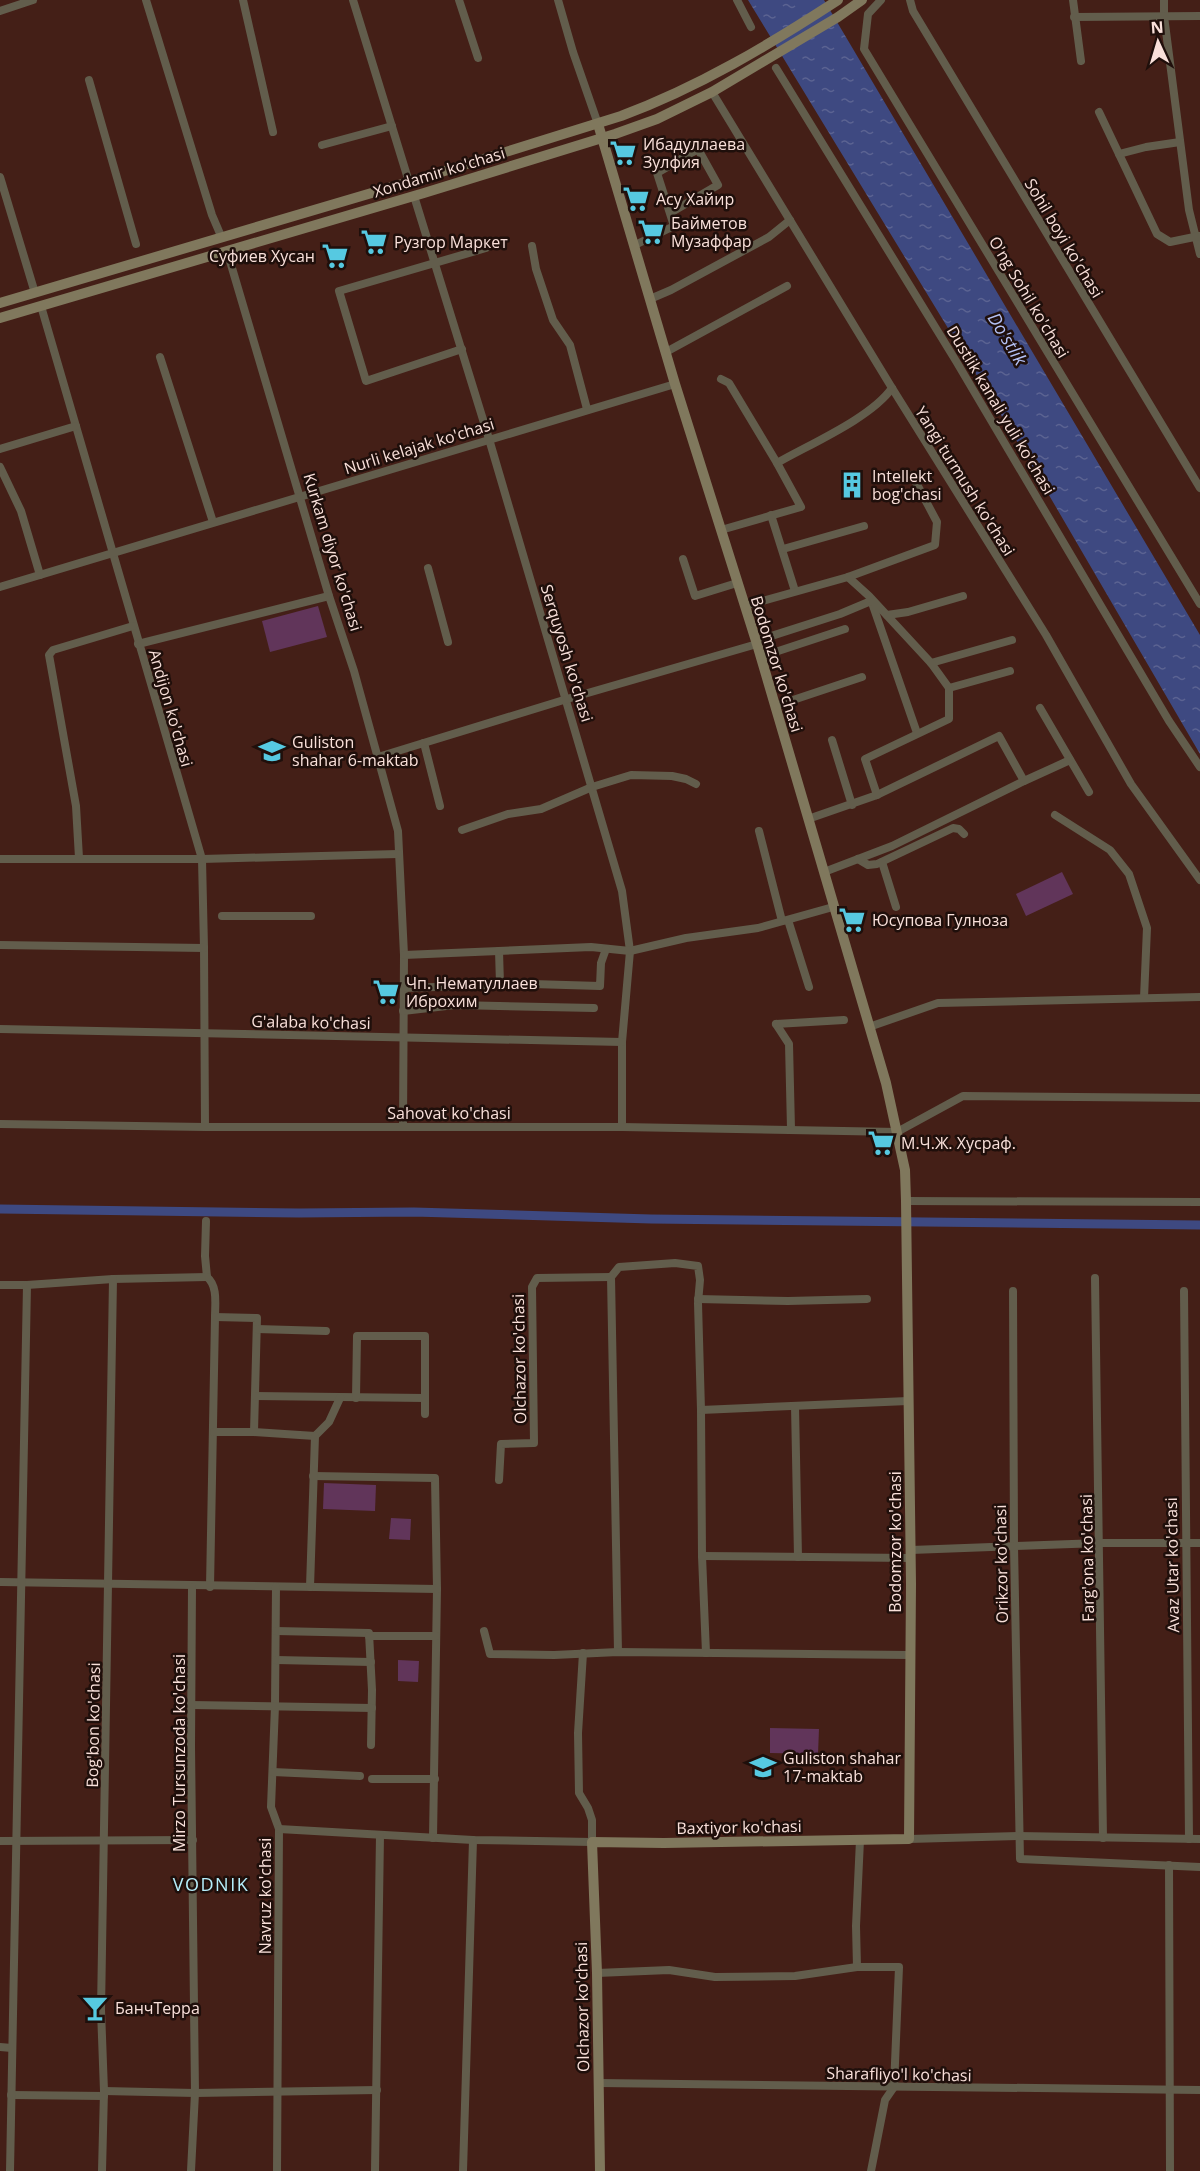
<svg xmlns="http://www.w3.org/2000/svg" width="1200" height="2171" font-family="'Open Sans',sans-serif">
  <style>
    .grass { fill: #61355a }
    .water { fill: url(#water-ripples) }
    .lines { fill: none; stroke-linecap: round; stroke-linejoin: round }
    .canal { stroke: #3e4981; stroke-width: 9 }
    .street { stroke: #625d4c; stroke-width: 8 }
    .secondary { stroke: #80785d; stroke-width: 10 }
    .labels { text-anchor: middle; stroke-width: 5; stroke-linejoin: round; paint-order: stroke }
    .poi-label { font-size: 16px; fill: #f9e0da; stroke: #1f0f0b; text-anchor: start }
    .street-label { font-size: 16px; fill: #f9e0da; stroke: #1f0f0b }
    .water-label { font-size: 18px; font-style: italic; fill: #b4c1f5; stroke: #1f0f0b }
    .neighbourhood-label { font-size: 18px; letter-spacing: 1.5px; fill: #b6eefb; stroke: #1f0f0b }
  </style>
  <defs>
    <pattern id="water-ripples" width="26" height="14" patternUnits="userSpaceOnUse" patternTransform="scale(1.5)"><rect width="26" height="14" fill="#3e4981"/><path d="M2 4q2-2 4 0t4 0M15 11q2-2 4 0t4 0" fill="none" stroke="#5b6392"/></pattern>
  </defs>
  <rect width="100%" height="100%" fill="#441f17"/>
  <g class="grass">
    <path d="M318,606L327,637L270,652L262,621Z"/>
    <path d="M1062,872L1073,894L1026,916L1016,894Z"/>
    <path d="M324,1483L376,1485L375,1511L323,1509Z"/>
    <path d="M391,1518L411,1519L410,1540L389,1539Z"/>
    <path d="M398,1660L419,1661L418,1682L398,1681Z"/>
    <path d="M770,1728L819,1729L818,1754L770,1753Z"/>
  </g>
  <path class="water" d="M748,0H824L1200,635V754L1032,466Z"/>
  <g class="lines">
    <path class="canal" d="M0,1209L299,1213L414,1212L651,1219L1200,1225"/>
    <g class="street">
      <path d="M146,0L212,215L221,236"/>
      <path d="M243,0L273,132"/>
      <path d="M353,0L409,182"/>
      <path d="M459,0L478,58"/>
      <path d="M558,0L573,52L598,124"/>
      <path d="M737,0L751,27"/>
      <path d="M881,0L868,14L864,49L1200,604"/>
      <path d="M910,0L913,11L1200,488"/>
      <path d="M1073,0L1081,61"/>
      <path d="M1164,0V16L1189,210L1200,254"/>
      <path d="M0,11L33,0"/>
      <path d="M1074,17L1200,16"/>
      <path d="M776,68L956,361L1169,721L1200,767"/>
      <path d="M89,80L136,244"/>
      <path d="M712,92L892,388L1046,635L1131,784L1200,880"/>
      <path d="M1099,112L1157,234L1170,242L1199,236"/>
      <path d="M322,145L392,126"/>
      <path d="M1119,154L1146,147L1180,142"/>
      <path d="M0,177L35,293"/>
      <path d="M414,196L489,439L622,891L630,951L622,1042V1127"/>
      <path d="M635,245L674,226L657,173L698,149L718,185L670,213"/>
      <path d="M532,246L536,269L553,320L570,345L587,409"/>
      <path d="M227,251L329,596L354,671L398,831L404,955L403,1127"/>
      <path d="M650,299L671,290L769,237L790,220"/>
      <path d="M41,306L202,859L204,948L205,1127"/>
      <path d="M462,349L366,381L339,291L486,248"/>
      <path d="M666,352L787,286"/>
      <path d="M160,357L213,522"/>
      <path d="M721,379L729,383L777,463L801,507L721,530"/>
      <path d="M0,449L76,426"/>
      <path d="M777,463C810,444 871,418 892,388"/>
      <path d="M0,467L21,511L40,575"/>
      <path d="M771,515L795,591"/>
      <path d="M783,549L864,526"/>
      <path d="M683,559L695,596L737,583"/>
      <path d="M428,568L448,642"/>
      <path d="M0,587L675,384"/>
      <path d="M871,600L917,733"/>
      <path d="M745,606L848,577L935,545L937,522L912,475"/>
      <path d="M887,615L908,612L963,596"/>
      <path d="M756,641L840,614L871,601"/>
      <path d="M138,644L329,596"/>
      <path d="M760,657L845,629"/>
      <path d="M931,663L1012,640"/>
      <path d="M949,688L1010,671"/>
      <path d="M775,706L862,677"/>
      <path d="M1040,708L1089,792"/>
      <path d="M832,740L852,805"/>
      <path d="M424,743L440,806"/>
      <path d="M378,757L567,699L757,644"/>
      <path d="M877,795L999,736L1024,781"/>
      <path d="M1055,815L1110,850L1129,874L1147,928L1144,998"/>
      <path d="M808,819L877,795L865,759L949,719V688L931,663L869,596L848,577"/>
      <path d="M462,830L508,814L541,809L592,787L631,775L672,776L686,779L696,784"/>
      <path d="M759,831L782,921"/>
      <path d="M79,858L76,806L49,655L53,650L133,626"/>
      <path d="M0,859H202L398,854"/>
      <path d="M858,859L868,865L877,864L953,828L959,829L964,834"/>
      <path d="M882,862L896,907"/>
      <path d="M824,872L892,846L1024,781L1070,760"/>
      <path d="M222,916H311"/>
      <path d="M788,920L809,987"/>
      <path d="M0,945L204,948"/>
      <path d="M499,951L500,984"/>
      <path d="M404,955L591,947L630,951L686,938L758,928L833,907"/>
      <path d="M403,988L532,984L600,986L601,963L606,949"/>
      <path d="M403,1011L455,1005L594,1008"/>
      <path d="M776,1024L789,1044L791,1129"/>
      <path d="M776,1024L844,1020"/>
      <path d="M869,1027L938,1003L1200,997"/>
      <path d="M0,1029L622,1042"/>
      <path d="M0,1124L205,1127H622L897,1132L963,1096L1200,1098"/>
      <path d="M906,1201L1200,1202"/>
      <path d="M206,1221L205,1256L207,1277C218,1286 215,1304 215,1317L210,1587"/>
      <path d="M611,1277L619,1267L675,1263L698,1266L700,1280L698,1303L701,1410L702,1556L706,1653"/>
      <path d="M611,1277L618,1652"/>
      <path d="M1095,1278L1103,1838"/>
      <path d="M0,1285H27L113,1279L207,1277"/>
      <path d="M1013,1291L1014,1546L1020,1859L1200,1867"/>
      <path d="M1184,1291L1189,1839"/>
      <path d="M698,1299L788,1301L867,1299"/>
      <path d="M215,1317L257,1318L254,1432"/>
      <path d="M257,1329L326,1331"/>
      <path d="M255,1396L425,1398"/>
      <path d="M356,1398L357,1336H425V1414"/>
      <path d="M795,1406L798,1557"/>
      <path d="M701,1410L908,1401"/>
      <path d="M214,1432H254L315,1436L329,1422L340,1398"/>
      <path d="M313,1476L435,1478L437,1589L433,1838"/>
      <path d="M499,1480L501,1444L534,1443L532,1287L537,1278L611,1277"/>
      <path d="M911,1550L1100,1543H1200"/>
      <path d="M702,1556L910,1558"/>
      <path d="M0,1582L437,1589"/>
      <path d="M276,1587L275,1706L271,1807L279,1829L277,2171"/>
      <path d="M310,1587L315,1436"/>
      <path d="M276,1631L369,1633L372,1690L371,1745"/>
      <path d="M484,1631L490,1654L554,1655L618,1652L910,1655"/>
      <path d="M369,1636H436"/>
      <path d="M276,1660L371,1662"/>
      <path d="M191,1705L372,1708"/>
      <path d="M273,1772L360,1776"/>
      <path d="M372,1779H435"/>
      <path d="M279,1829L473,1840L592,1842V1820L588,1808L579,1793L578,1733L583,1653"/>
      <path d="M909,1839L1018,1836L1200,1839"/>
      <path d="M0,1841L193,1840"/>
      <path d="M1169,1865L1170,2171"/>
      <path d="M857,1967L856,1926L860,1840"/>
      <path d="M597,1973L669,1970L715,1977L795,1976L857,1967H899L894,2087L885,2100L871,2171"/>
      <path d="M0,2047L12,2048"/>
      <path d="M599,2083L1200,2090"/>
      <path d="M104,2091L195,2093L377,2090"/>
      <path d="M11,2095L104,2096"/>
      <path d="M10,2171L27,1285"/>
      <path d="M102,2171L104,2091L101,2010L113,1279"/>
      <path d="M191,2171L195,2093L191,1746L192,1587"/>
      <path d="M375,2171L380,1835"/>
      <path d="M463,2171L473,1840"/>
    </g>
    <g class="secondary">
      <path d="M598,124L675,384L757,644L886,1083L905,1170L906,1201L911,1584L909,1839L664,1843L592,1842L597,1973L600,2171"/>
      <path d="M0,303L419,179L621,116C699,87 769,45 838,0"/>
      <path d="M0,318L424,193L615,134L657,119L712,92L838,17L862,0"/>
    </g>
  </g>
  <defs>
    <g id="supermarket-bare" transform="scale(2.07)"><path d="M-6-5.5h2.5l.6 2H6L4.5 2H-2.5L-4.4-4H-6ZM-1.5 3.2a1.3 1.3 0 1 0 .1 0ZM3 3.2a1.3 1.3 0 1 0 .1 0Z" fill="#56c9e1" stroke="#1f0f0b" stroke-width="2.5" paint-order="stroke"/></g>
    <g id="building-bare" transform="scale(2.07)"><path d="M-4-6H4V6H1V3H-1V6H-4ZM-2.5-4.3h1.7v1.8h-1.7ZM.8-4.3h1.7v1.8H.8ZM-2.5-1h1.7V.8h-1.7ZM.8-1h1.7V.8H.8Z" fill="#56c9e1" stroke="#1f0f0b" stroke-width="2.5" paint-order="stroke"/></g>
    <g id="school-bare" transform="scale(2.07)"><path d="M0-5L7-2L0 1L-7-2ZM-4 1L0 2.5L4 1V4Q0 6-4 4Z" fill="#56c9e1" stroke="#1f0f0b" stroke-width="2.5" paint-order="stroke"/></g>
    <g id="bar-bare" transform="scale(2.07)"><path d="M-6-5H6L.8 .8V4.5H3.5V6h-7V4.5H-.8V.8Z" fill="#56c9e1" stroke="#1f0f0b" stroke-width="2.5" paint-order="stroke"/></g>
  </defs>
  <g fill-rule="evenodd">
    <use href="#supermarket-bare" x="623" y="153"/>
    <use href="#supermarket-bare" x="636" y="199"/>
    <use href="#supermarket-bare" x="651" y="232"/>
    <use href="#supermarket-bare" x="374" y="242"/>
    <use href="#supermarket-bare" x="335" y="256"/>
    <use href="#building-bare" x="852" y="485"/>
    <use href="#school-bare" x="272" y="751"/>
    <use href="#supermarket-bare" x="852" y="920"/>
    <use href="#supermarket-bare" x="386" y="992"/>
    <use href="#supermarket-bare" x="881" y="1143"/>
    <use href="#school-bare" x="763" y="1767"/>
    <use href="#bar-bare" x="95" y="2008"/>
  </g>
  <g class="labels">
    <g class="poi-label">
      <text x="643" y="150">Ибадуллаева<tspan x="643" dy="18">Зулфия</tspan></text>
      <text x="656" y="205">Асу Хайир</text>
      <text x="671" y="229">Байметов<tspan x="671" dy="18">Музаффар</tspan></text>
      <text x="394" y="248">Рузгор Маркет</text>
      <text x="315" y="262" text-anchor="end">Суфиев Хусан</text>
      <text x="872" y="482">Intellekt<tspan x="872" dy="18">bog'chasi</tspan></text>
      <text x="292" y="748">Guliston<tspan x="292" dy="18">shahar 6-maktab</tspan></text>
      <text x="872" y="926">Юсупова Гулноза</text>
      <text x="406" y="989">Чп. Нематуллаев<tspan x="406" dy="18">Иброхим</tspan></text>
      <text x="901" y="1149">М.Ч.Ж. Хусраф.</text>
      <text x="783" y="1764">Guliston shahar<tspan x="783" dy="18">17-maktab</tspan></text>
      <text x="115" y="2014">БанчТерра</text>
    </g>
    <g class="street-label">
      <text transform="translate(439 172) rotate(-17)" y="6">Xondamir ko'chasi</text>
      <text transform="translate(1064 238) rotate(59)" y="6">Sohil boyi ko'chasi</text>
      <text transform="translate(1029 297) rotate(59)" y="6">O'ng Sohil ko'chasi</text>
      <text transform="translate(1001 410) rotate(59)" y="6">Dustlik kanali yuli ko'chasi</text>
      <text transform="translate(419 446) rotate(-17)" y="6">Nurli kelajak ko'chasi</text>
      <text transform="translate(965 481) rotate(58)" y="6">Yangi turmush ko'chasi</text>
      <text transform="translate(333 552) rotate(73)" y="6">Kurkam diyor ko'chasi</text>
      <text transform="translate(567 653) rotate(73)" y="6">Serquyosh ko'chasi</text>
      <text transform="translate(777 664) rotate(73)" y="6">Bodomzor ko'chasi</text>
      <text transform="translate(171 708) rotate(74)" y="6">Andijon ko'chasi</text>
      <text transform="translate(311 1022) rotate(1)" y="6">G'alaba ko'chasi</text>
      <text x="449" y="1119">Sahovat ko'chasi</text>
      <text transform="translate(519 1359) rotate(-91)" y="6">Olchazor ko'chasi</text>
      <text transform="translate(895 1542) rotate(-90)" y="6">Bodomzor ko'chasi</text>
      <text transform="translate(1087 1558) rotate(-91)" y="6">Farg'ona ko'chasi</text>
      <text transform="translate(1001 1564) rotate(-91)" y="6">Orikzor ko'chasi</text>
      <text transform="translate(1172 1565) rotate(-91)" y="6">Avaz Utar ko'chasi</text>
      <text transform="translate(93 1725) rotate(-89)" y="6">Bog'bon ko'chasi</text>
      <text transform="translate(179 1753) rotate(-90)" y="6">Mirzo Tursunzoda ko'chasi</text>
      <text transform="translate(739 1827) rotate(-1)" y="6">Baxtiyor ko'chasi</text>
      <text transform="translate(265 1896) rotate(-90)" y="6">Navruz ko'chasi</text>
      <text transform="translate(582 2007) rotate(-91)" y="6">Olchazor ko'chasi</text>
      <text transform="translate(899 2074) rotate(1)" y="6">Sharafliyo'l ko'chasi</text>
    </g>
    <g class="water-label">
      <text transform="translate(1007 339) rotate(59)" y="6">Do'stlik</text>
    </g>
    <g class="neighbourhood-label">
      <text x="211" y="1891">VODNIK</text>
    </g>
  </g>
  <g transform="translate(1158 42) rotate(356)" stroke="#1f0f0b" stroke-width="4.5" paint-order="stroke">
  <path d="M0-4.5L10 22L0 15L-10 22Z" fill="#f9e0da"/>
  <text y="-9" font-size="16" font-weight="bold" text-anchor="middle" fill="#f9e0da">N</text>
  </g>
</svg>
